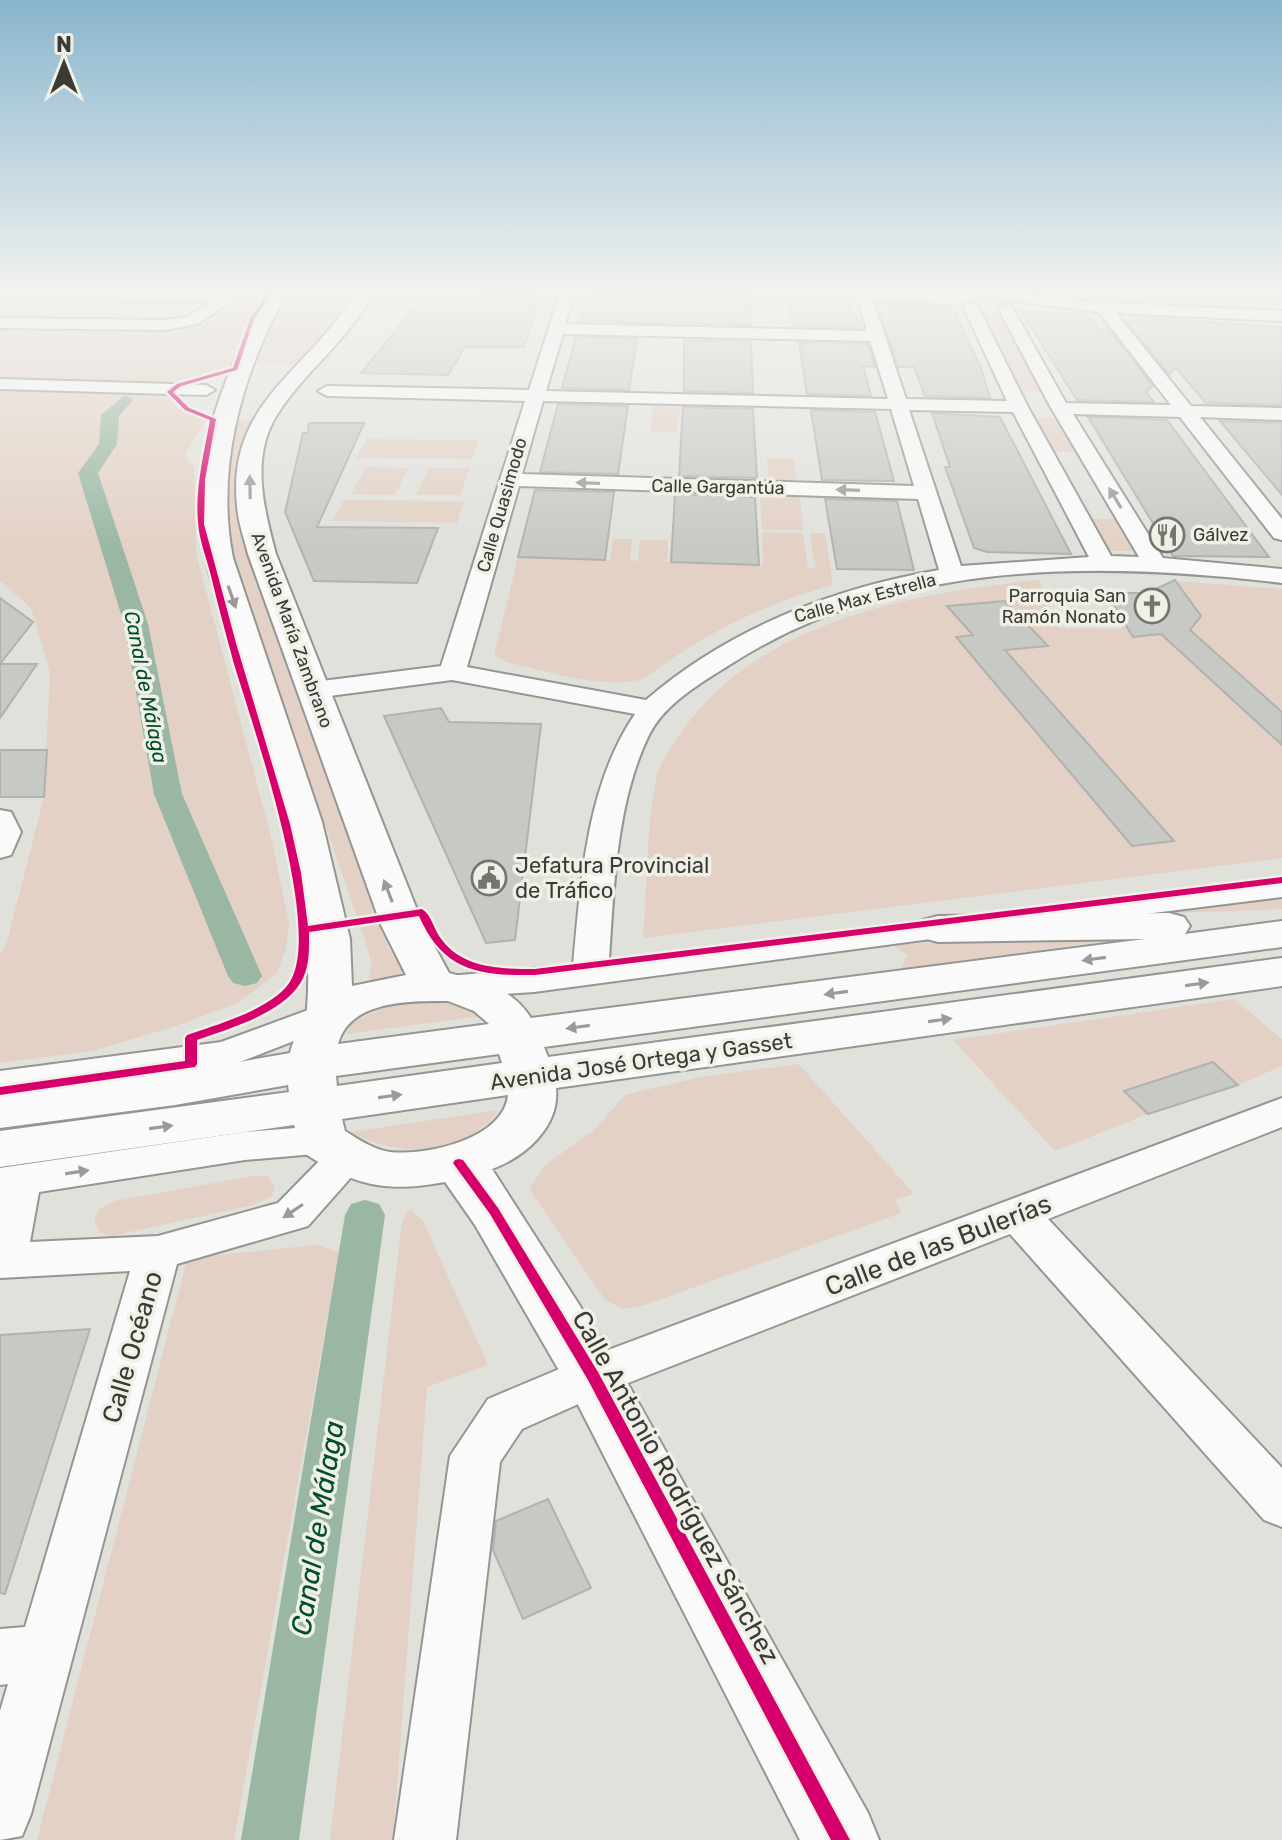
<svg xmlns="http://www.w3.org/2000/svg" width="1282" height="1840" font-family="Rubik,sans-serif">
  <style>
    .green { fill: #e3d1c5 }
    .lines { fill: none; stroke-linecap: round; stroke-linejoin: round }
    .canal { fill: #9ab7a4; fill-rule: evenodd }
    .building { fill: #c7c9c5; stroke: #b1b2ae; stroke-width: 2 }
    .minor-casing { stroke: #959591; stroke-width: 4 }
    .major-casing { stroke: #959591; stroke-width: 4 }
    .minor { fill: #fafafa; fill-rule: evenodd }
    .major { fill: #fafafa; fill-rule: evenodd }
    .cycleway-casing { stroke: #f0f0e7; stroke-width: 5 }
    .cycleway { fill: #d6006c; fill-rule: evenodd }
    .oneway { fill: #9a9a98 }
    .labels { text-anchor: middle; stroke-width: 7; stroke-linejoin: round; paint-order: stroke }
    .far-street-label { font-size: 18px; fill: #3a3a37; stroke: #f0f0e7 }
    .far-poi-label { font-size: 18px; fill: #3a3a37; stroke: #f0f0e7; text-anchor: start }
    .far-water-label { font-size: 20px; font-style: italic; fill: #004e2e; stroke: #f0f0e7 }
    .poi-label { font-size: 22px; fill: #3a3a37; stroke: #f0f0e7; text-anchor: start }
    .street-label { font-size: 22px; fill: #3a3a37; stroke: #f0f0e7 }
    .near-street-label { font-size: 26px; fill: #3a3a37; stroke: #f0f0e7 }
    .near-water-label { font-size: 28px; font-style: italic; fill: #004e2e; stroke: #f0f0e7 }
  </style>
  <rect width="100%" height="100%" fill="#e1e1dc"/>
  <g class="green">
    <path d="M0,293H35L41,319L0,318Z"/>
    <path d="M254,293H264L249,317L226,371L184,383L0,378V328L170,330L209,321Z"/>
    <path d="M286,293H356L340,317L299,365L257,363L263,338Z"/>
    <path d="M1031,293H1259L1282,295V306L1146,297L1282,309Z"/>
    <path d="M982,315H998L1041,392H1022Z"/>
    <path d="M0,389L163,395L172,398L177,409L206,419L185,455L194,467L196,553L271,837L289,923L286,948L277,973L238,1003L173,1027L92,1051L0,1063V955L7,942L44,797L50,673L31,608L0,581Z"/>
    <path d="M653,406L680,407L677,432H650Z"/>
    <path d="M1036,418H1056L1075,452H1054Z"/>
    <path d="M239,420H252L239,451L236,493L253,574L382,933L392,955L408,973L369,982L371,962L364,937L234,563L222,483L233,431Z"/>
    <path d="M367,439L479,440L472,459L356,458Z"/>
    <path d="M767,458H794L797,482L769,481Z"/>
    <path d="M366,467L408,468L395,495L351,494Z"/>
    <path d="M428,468H470L460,495H416Z"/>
    <path d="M760,496L800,497L803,530H762Z"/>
    <path d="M344,500L464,501L457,523L332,521Z"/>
    <path d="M1090,519H1114L1132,551H1107Z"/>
    <path d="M762,532L803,533L808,568L813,569L816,562L813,559L810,533H825L833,585C761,605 702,634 644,679C601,690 549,671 506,662L494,655L518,557L610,560L613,539H632L630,560L638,561L640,540H668L667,562L763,565Z"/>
    <path d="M1039,580L1059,628L1122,629L1116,616H1201L1175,581L1282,589V858L643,938C647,886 646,830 656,780C660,760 673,744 685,727C763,620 915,593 1039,580Z"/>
    <path d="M1282,892V909L1151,914V909Z"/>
    <path d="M1104,933L1113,940L901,969L908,955L892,945Z"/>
    <path d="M1234,999L1282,1039V1066L1238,1085L1213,1062L1125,1090L1148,1114L1055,1151L953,1040Z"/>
    <path d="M439,1000L462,1004L482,1016L347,1034L352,1022L393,1003Z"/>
    <path d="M799,1064L914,1194L895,1199L901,1213L642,1306L623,1309L605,1300L529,1189L545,1165L593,1131L625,1095L700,1077Z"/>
    <path d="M498,1110C466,1156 397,1159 351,1132Z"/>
    <path d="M253,1176H267L275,1187L272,1196L253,1205L112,1236L99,1232L94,1220L98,1210L115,1201Z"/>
    <path d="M410,1209L423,1221L488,1365L427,1387L393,1840H330L402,1221Z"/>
    <path d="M317,1245L339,1252L234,1840H37L186,1263L198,1257Z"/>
  </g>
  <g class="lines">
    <g class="canal">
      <path d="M125,395L133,400L119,416L117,444L98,473L148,624L182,794L262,976L257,983L245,986L233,983L228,976L154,794L124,624L78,473L99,444L101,415Z"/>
      <path d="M365,1200L379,1204L385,1215L299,1840H241L345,1215L351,1204Z"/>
    </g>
  </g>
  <g class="building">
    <path d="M541,293L524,347H465L448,375L361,373L426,294Z"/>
    <path d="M588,293H751V325L580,321Z"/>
    <path d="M785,295L845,301L863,328L795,326Z"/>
    <path d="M887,304L952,307L981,368L990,398L925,396L914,367H898L880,312Z"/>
    <path d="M1021,311L1081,314L1090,317L1099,330L1107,328L1153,386L1146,392L1154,402L1077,400Z"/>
    <path d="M1141,318L1282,327V405L1206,403L1176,368L1169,374L1127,322Z"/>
    <path d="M576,337L637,339L629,390L562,388Z"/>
    <path d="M684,340L751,341L753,393L684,391Z"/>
    <path d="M799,342L868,344L875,367L863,366L871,396L807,394Z"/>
    <path d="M558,404L628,406L618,474L540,472Z"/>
    <path d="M683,407L753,409L757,478L679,476Z"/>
    <path d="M811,410L875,412L894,481L822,480Z"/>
    <path d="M932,413L1000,417L1071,554L987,552L974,548L945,467H950Z"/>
    <path d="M1088,417L1167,420L1269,557L1173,556Z"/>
    <path d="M1220,421L1282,423V495Z"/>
    <path d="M309,423H364L317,527L438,528L417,583L314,581L285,512L303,433H308Z"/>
    <path d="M535,490L614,492L605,560L518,557Z"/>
    <path d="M675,494L755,497L759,565L671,562Z"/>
    <path d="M825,499L897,501L914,570L837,569Z"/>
    <path d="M1175,580L1201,616L1190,630L1282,712V745L1161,634L1133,637L1106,593H1147Z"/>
    <path d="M0,598L33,622L0,664H37L0,718Z"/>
    <path d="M1005,601L1048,646L1005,650L1174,841L1132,846L956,637L973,635L947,606Z"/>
    <path d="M441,708L449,722L541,724L515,940L486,943L384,716Z"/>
    <path d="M0,750H47L44,797H0Z"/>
    <path d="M1213,1062L1238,1085L1148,1114L1124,1091Z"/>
    <path d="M90,1329L5,1594L0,1593V1335Z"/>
    <path d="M548,1499L591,1588L523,1619L493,1550L496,1521Z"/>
  </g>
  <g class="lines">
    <g class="minor-casing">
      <g id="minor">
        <path d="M102,293H245L197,324L165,330L0,328V318L165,320L187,317L213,301C188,301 120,307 102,293Z"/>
        <path d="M560,293H574L565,324L867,331L858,299L830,297L823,293H1011L1088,302L1282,311V321L1116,313L1191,406L1282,408V420L1200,417L1282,519V540L1274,538L1180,417L1073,414L1163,558L1282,569V583C1095,561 895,559 731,664C701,683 665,703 649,735C616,803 614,887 609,960L964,916L976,919L981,926L976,933L534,992L449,998L436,995L431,987L436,979L449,976L573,965C581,881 586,786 635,714L452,680L314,698L304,696L301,690L304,684L314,682L441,666L525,401L327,396L318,391L327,386L529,390ZM982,297L1099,312L1171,405L1066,403L1011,305L998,308L1050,406L1139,557L1111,556L1028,407L976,303L963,306L1007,401L906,399L873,300L959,304ZM563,334L870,341L888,399L546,391ZM543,401L891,409L914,486L522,474ZM909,410L1013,412L1089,557L961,566ZM519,486L918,499L939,570C833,588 728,629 646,700L467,667Z"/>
        <path d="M0,379L206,385L215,390L206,395L0,389Z"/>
        <path d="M0,810L11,812L21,832L11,855L0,858Z"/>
        <path d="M1282,877V897L1016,930L1004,927L999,920L1004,913L1016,910Z"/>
        <path d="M330,1002L343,1006L348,1014L343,1022L227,1067L0,1097V1071L221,1042Z"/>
        <path d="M1282,1098V1127L1048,1219L1282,1468V1527L1264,1520L1010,1234L610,1390L522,1429L500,1462L456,1840H394L450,1456L488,1399L576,1362Z"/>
        <path d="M322,1126L336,1130L342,1140L340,1145L348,1142L363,1147L369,1157L308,1226L177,1264L31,1814L22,1836L0,1840V1711L8,1684L0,1685V1629L25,1627L130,1271L0,1278V1168L245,1132ZM327,1153L278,1203L158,1236L30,1242L39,1192L245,1160Z"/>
      </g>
    </g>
    <g class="major-casing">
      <path id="major" d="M269,293H287C242,372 215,468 233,558L322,822L350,939L352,986L406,975L381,925L248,554C244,538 238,522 237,506C226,401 310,371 355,293H373C347,343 304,371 277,415C250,457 264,510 276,554L423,925L449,973C483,982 511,987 531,1018L1145,939L938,942L923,938L917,929L923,920L938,916L1169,913L1184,917L1190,926L1185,934L1282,921V947L544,1047L548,1057L1282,958V986L556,1088C560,1127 525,1157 492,1169L614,1359L868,1813L879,1840H800L572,1393L475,1225L445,1182C386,1193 355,1186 304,1153L294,1125L0,1167V1131L289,1092L288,1085L175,1105L0,1128V1094L175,1073L290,1053C293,1037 306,1022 307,1008C317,888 264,755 230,641C217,598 201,556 199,511C197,442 233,352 269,293ZM448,1001L474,1011L489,1024L338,1044C350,1000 410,1001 448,1001ZM499,1054L502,1063L337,1086L336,1076ZM508,1095C504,1139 426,1156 390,1152C374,1150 358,1139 345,1131L342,1119Z"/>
    </g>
    <use href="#minor" class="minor"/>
    <use href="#major" class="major"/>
    <g class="cycleway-casing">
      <g id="cycleway">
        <path d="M268,293H272L254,319L237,370L181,386L173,392L189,408L216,419L205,480L204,524L236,643L290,824L301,873L308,926L422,909C432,915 434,931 442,940C464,969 502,969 535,969L1282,877V883L535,975C479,976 443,971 419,916L309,932C309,949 310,967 301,982C282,1014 230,1028 197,1040V1064L195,1067L0,1095V1087L185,1061V1038L187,1035C216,1025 279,1007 292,978C320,920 254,729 234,664C226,635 218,605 211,576C207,559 199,540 198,522C195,488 204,453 210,420L185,410L167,392L177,384L233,368L250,319Z"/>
        <path d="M459,1159L463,1160L498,1208L598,1372L850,1840H831L588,1380L490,1214L453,1163L455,1160Z"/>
      </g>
    </g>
    <use href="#cycleway" class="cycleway"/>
  </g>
  <defs><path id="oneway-solid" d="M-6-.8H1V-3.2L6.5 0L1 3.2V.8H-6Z" transform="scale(2)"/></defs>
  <g class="oneway">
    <use href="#oneway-solid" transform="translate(588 483) rotate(-178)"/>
    <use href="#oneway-solid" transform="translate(250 487) rotate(-91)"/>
    <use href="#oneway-solid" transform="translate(848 490) rotate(-178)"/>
    <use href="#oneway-solid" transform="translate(1115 498) rotate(-121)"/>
    <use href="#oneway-solid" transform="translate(232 597) rotate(71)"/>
    <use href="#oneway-solid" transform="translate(388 891) rotate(-111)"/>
    <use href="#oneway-solid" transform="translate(1094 959) rotate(172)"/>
    <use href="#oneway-solid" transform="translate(1197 984) rotate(-8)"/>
    <use href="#oneway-solid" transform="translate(836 993) rotate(172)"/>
    <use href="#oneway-solid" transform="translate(940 1020) rotate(-8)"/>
    <use href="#oneway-solid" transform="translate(578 1027) rotate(172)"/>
    <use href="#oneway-solid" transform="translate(390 1096) rotate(-8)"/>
    <use href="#oneway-solid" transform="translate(161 1127) rotate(-8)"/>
    <use href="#oneway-solid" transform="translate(77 1172) rotate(-9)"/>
    <use href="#oneway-solid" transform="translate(293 1211) rotate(146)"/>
  </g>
  <linearGradient id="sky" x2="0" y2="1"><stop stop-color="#89b5cd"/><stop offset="0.53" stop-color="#f2f2ef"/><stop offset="1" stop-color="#f2f2ef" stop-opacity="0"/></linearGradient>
  <rect width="1282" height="550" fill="url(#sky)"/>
  <defs>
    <g id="restaurant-ring" transform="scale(1.8)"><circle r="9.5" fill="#f0f0e7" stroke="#747471" stroke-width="1.5"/><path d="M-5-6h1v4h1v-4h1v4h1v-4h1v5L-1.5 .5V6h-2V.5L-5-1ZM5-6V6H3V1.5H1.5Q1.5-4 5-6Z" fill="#747471"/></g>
    <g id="church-ring" transform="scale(1.8)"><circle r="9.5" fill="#f0f0e7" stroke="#747471" stroke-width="1.5"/><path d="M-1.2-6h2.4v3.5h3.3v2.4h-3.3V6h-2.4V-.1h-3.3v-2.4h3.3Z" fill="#747471"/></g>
    <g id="civic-ring" transform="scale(1.8)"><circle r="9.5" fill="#f0f0e7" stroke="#747471" stroke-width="1.5"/><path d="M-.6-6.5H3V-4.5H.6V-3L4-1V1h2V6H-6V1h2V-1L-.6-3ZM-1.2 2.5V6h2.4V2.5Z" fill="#747471"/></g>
  </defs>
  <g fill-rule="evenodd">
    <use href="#restaurant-ring" x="1167" y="535"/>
    <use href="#church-ring" x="1152" y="606"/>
    <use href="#civic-ring" x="489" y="878"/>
  </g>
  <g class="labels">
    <g class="far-street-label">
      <text transform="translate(718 487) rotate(1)" y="6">Calle Gargantúa</text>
      <text transform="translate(502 505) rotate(-74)" y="6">Calle Quasimodo</text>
      <text transform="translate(865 598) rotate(-15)" y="6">Calle Max Estrella</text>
      <text transform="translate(292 630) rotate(70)" y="6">Avenida María Zambrano</text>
    </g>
    <g class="far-poi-label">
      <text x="1193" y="541">Gálvez</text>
      <text x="1126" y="602" text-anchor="end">Parroquia San<tspan x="1126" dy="21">Ramón Nonato</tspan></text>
    </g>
    <g class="far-water-label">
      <text transform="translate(146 687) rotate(79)" y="7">Canal de Málaga</text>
    </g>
    <g class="poi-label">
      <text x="515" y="873">Jefatura Provincial<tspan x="515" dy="25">de Tráfico</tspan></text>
    </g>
    <g class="street-label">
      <text transform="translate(641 1061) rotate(-8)" y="8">Avenida José Ortega y Gasset</text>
    </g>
    <g class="near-street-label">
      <text transform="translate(938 1245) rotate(-21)" y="9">Calle de las Bulerías</text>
      <text transform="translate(132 1347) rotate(-74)" y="9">Calle Océano</text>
      <text transform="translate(676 1487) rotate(61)" y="9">Calle Antonio Rodríguez Sánchez</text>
    </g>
    <g class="near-water-label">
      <text transform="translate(317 1528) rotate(-81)" y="10">Canal de Málaga</text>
    </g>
  </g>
  <g transform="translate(64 64)" stroke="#f0f0e7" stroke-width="6" paint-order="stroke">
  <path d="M0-6L14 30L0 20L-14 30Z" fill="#3a3a37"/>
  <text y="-12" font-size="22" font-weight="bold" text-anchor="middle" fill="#3a3a37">N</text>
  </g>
</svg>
